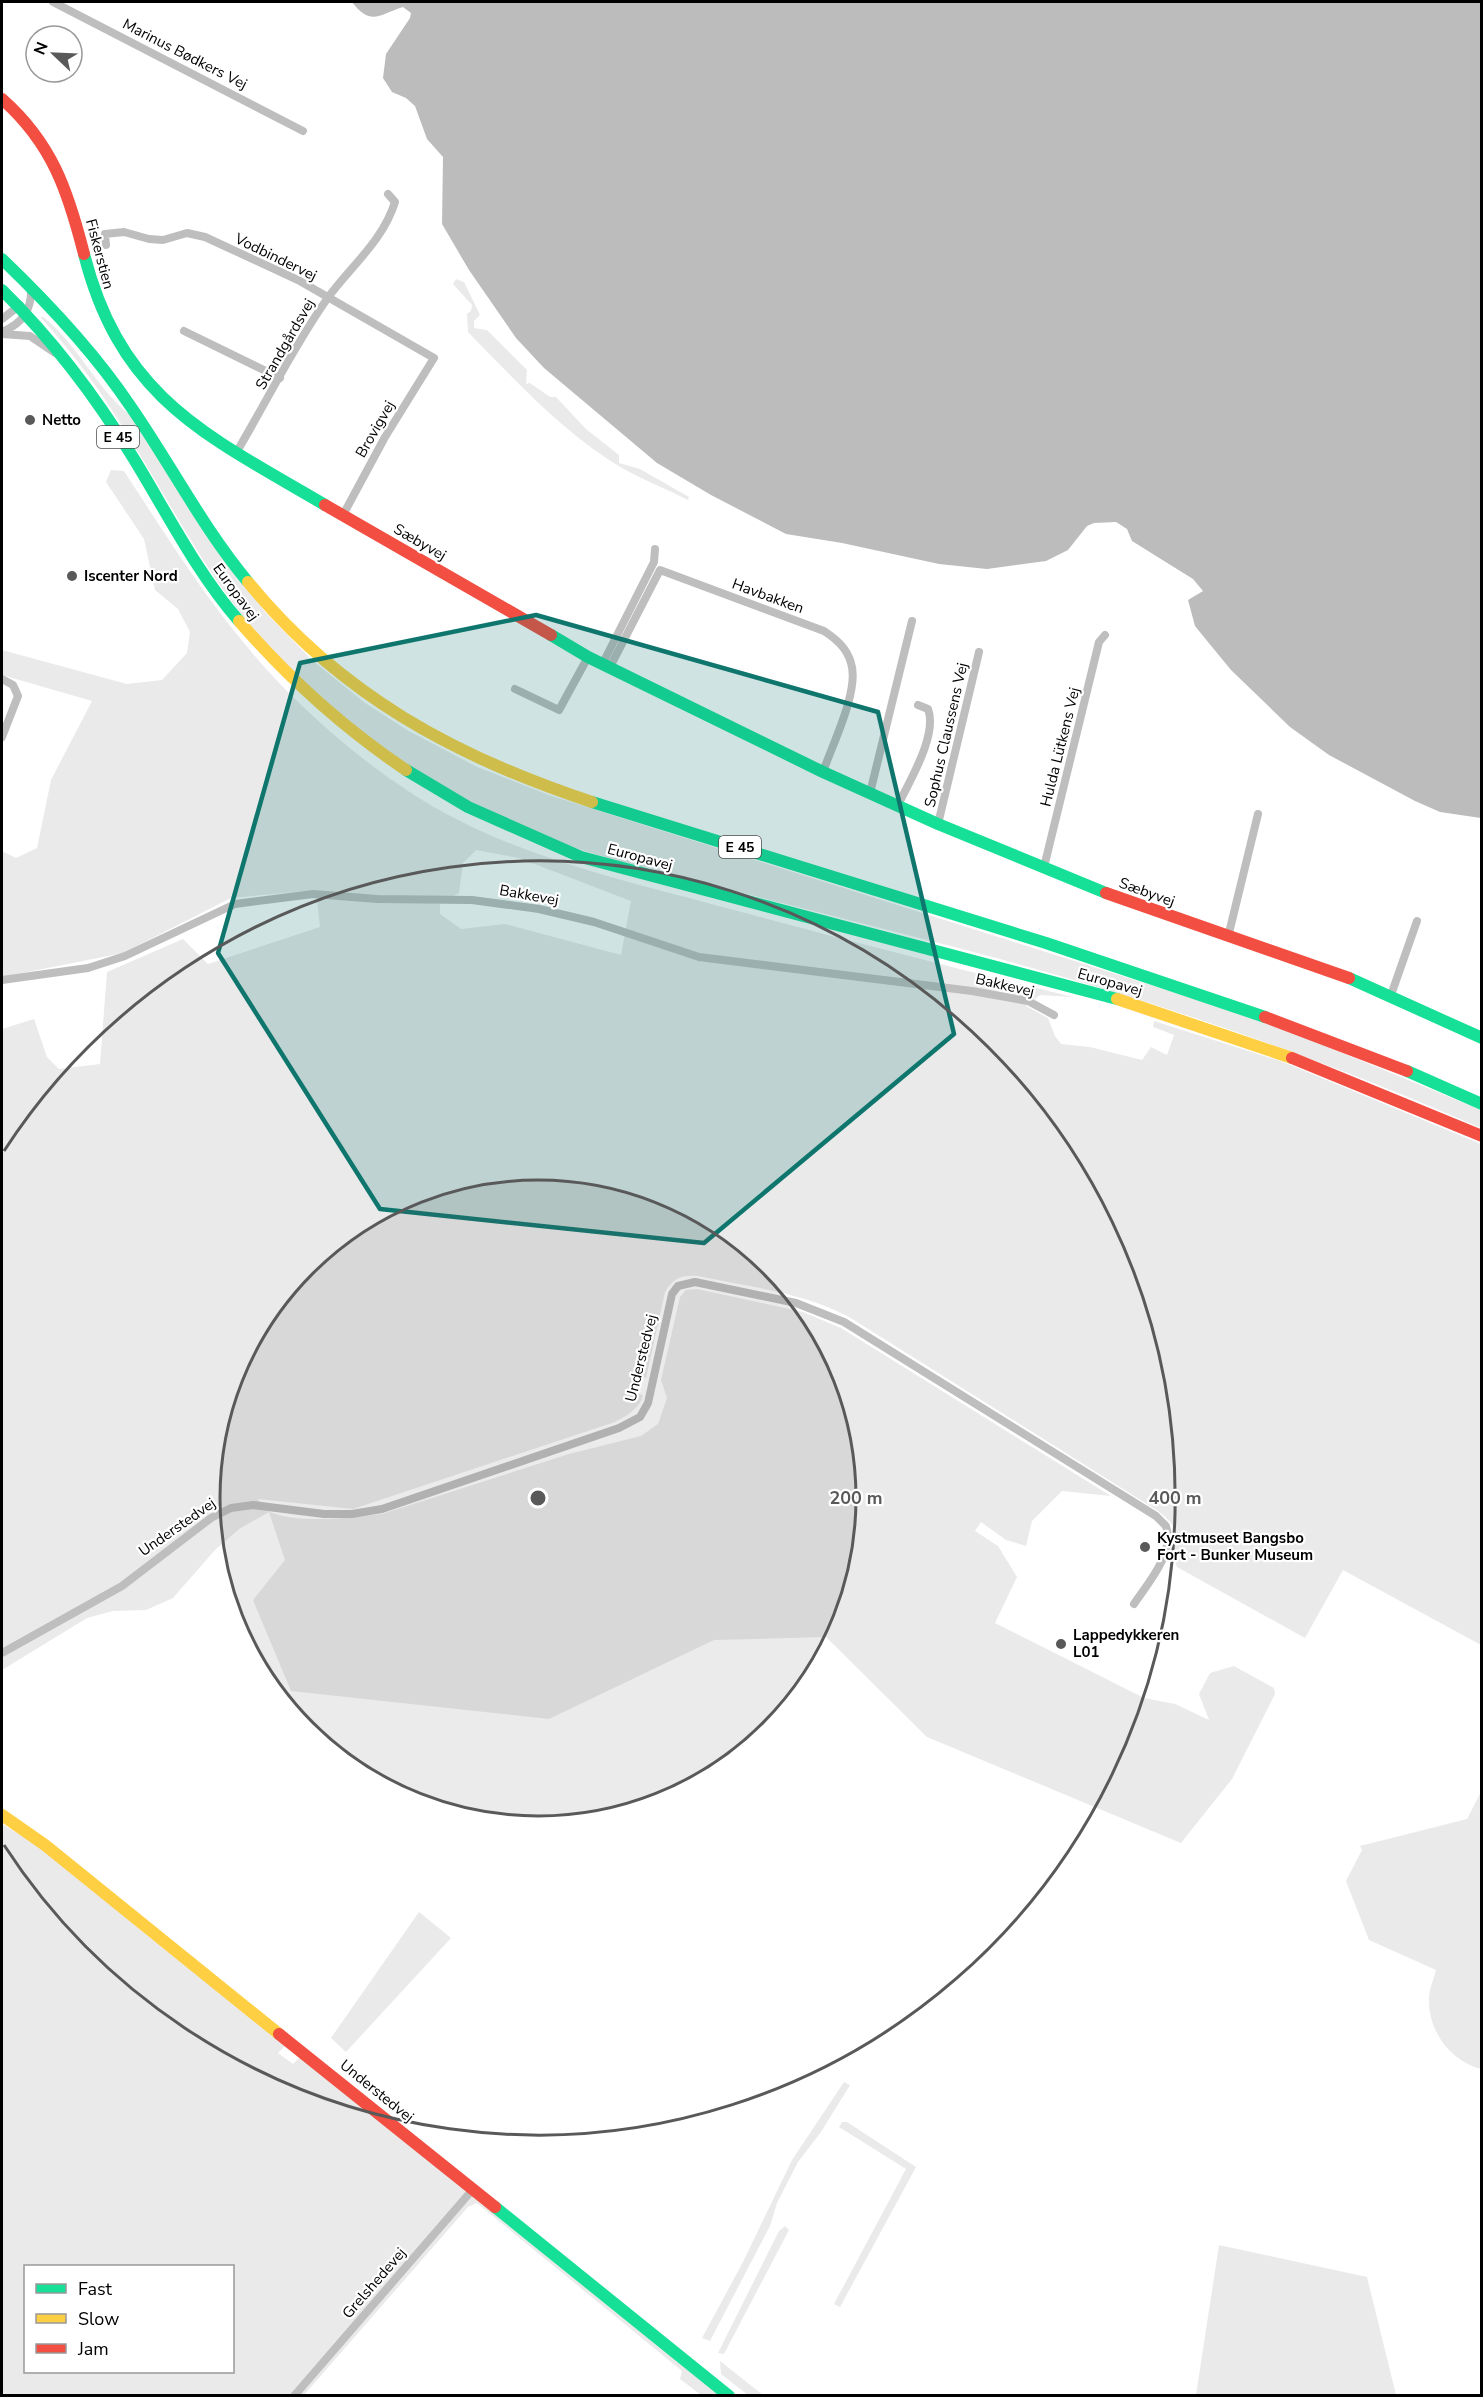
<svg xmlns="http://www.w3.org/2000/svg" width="1483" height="2397" font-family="'Nunito Sans',sans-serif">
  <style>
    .green { fill: #eaeaea; fill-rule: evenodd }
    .water { fill: #bcbcbc }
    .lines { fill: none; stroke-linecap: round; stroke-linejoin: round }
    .street { stroke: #bebebe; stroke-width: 8 }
    .fast { stroke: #16e098; stroke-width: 12 }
    .slow { stroke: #ffcf43; stroke-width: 12 }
    .jam { stroke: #f24e42; stroke-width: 12 }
    .marked { fill: #0f766e; fill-opacity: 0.2; stroke: #0f766e; stroke-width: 4.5; stroke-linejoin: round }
    .ring { fill: none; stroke: #595959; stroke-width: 3 }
    .poi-dot { fill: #595959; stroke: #fff; stroke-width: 2 }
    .labels { text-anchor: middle; stroke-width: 4.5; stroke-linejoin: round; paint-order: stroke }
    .shield { fill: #fff; stroke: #4c4c4c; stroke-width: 1.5 }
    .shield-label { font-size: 14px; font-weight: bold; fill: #000 }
    .street-label { font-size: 15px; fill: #000; stroke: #fff }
    .poi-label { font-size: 15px; font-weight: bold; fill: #000; stroke: #fff; text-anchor: start }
    .centre { fill: #595959; stroke: #fff; stroke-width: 3 }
    .ring-label { font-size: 18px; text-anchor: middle; font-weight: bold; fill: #595959; stroke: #fff; stroke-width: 4.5; stroke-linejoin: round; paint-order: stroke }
  </style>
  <rect width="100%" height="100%" fill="#fff"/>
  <g class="green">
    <path d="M456,279L464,282L480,315L474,321V328L487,330L527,370L526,384L530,383L550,397H556L586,429L619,455V463L640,469L689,497L688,500C667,489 643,480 622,468C564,434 515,380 468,332L467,314L471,311L472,305L453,284Z"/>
    <path d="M42,316C77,343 96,388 130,415L264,611L313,661L365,703L407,730L477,767L549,795L1179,994L1294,1033L1481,1110V1128C1325,1060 1166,1004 1000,959C909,935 816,912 724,888C657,871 589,856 525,829C455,799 386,755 328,705C276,661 231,606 195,547C144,464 108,391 41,318Z"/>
    <path d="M111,470L124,471C162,529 199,589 244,643C289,699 348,751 408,791C500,852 610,877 715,905C834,937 953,968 1073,997L1040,995L1026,1006L1048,1018L1055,1036L1061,1044L1090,1047L1142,1060L1151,1047L1167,1055L1174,1035L1153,1027L1154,1021L1283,1062L1481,1144V1645L1343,1570L1305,1638L1177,1567C1166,1539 1189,1534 1158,1511L849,1317C803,1292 749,1287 698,1276C682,1275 674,1277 665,1292L646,1378L637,1377L634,1393L643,1395C640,1409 626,1416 615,1422L353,1509L258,1499C261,1503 266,1510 270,1512C296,1524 354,1518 382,1514L569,1454L641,1436L658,1424L667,1398L661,1380L680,1297L686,1290L697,1289L803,1312L841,1328L1111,1496L1062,1491L1032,1521L1026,1546L1006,1540L981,1522L975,1531L998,1546L1017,1577L995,1623L1144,1698L1175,1704L1209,1720L1199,1694L1210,1673L1234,1666L1274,1688L1275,1694L1232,1779L1181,1843L927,1737L826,1637L714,1640L549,1719L291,1691L253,1600L285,1560L269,1512L239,1529L215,1550L173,1598L146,1610L113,1611L87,1618L2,1670V1029L34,1019L47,1057L59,1069L100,1064L107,972L183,939L208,964L320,927L316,890L231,898L123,953L2,977V851L16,858L37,848L51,780L92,701L2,675V650L127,684L162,680L187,653L190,632L178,609L155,590L144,539L106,482ZM476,850L519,858L631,901L621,955L505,924L461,929L440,914V904L459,893L463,863Z"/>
    <path d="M1481,1792L1482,2069H1481C1450,2061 1428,2031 1429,1998C1429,1989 1434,1979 1436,1970L1369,1940L1346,1881L1362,1850L1360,1846L1467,1819Z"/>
    <path d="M2,1824L45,1850L143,1932L286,2045L278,2053L293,2064L300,2057L721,2395H701L680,2379L682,2371L477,2203L468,2207L304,2395H2ZM26,2266H232V2372H26Z"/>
    <path d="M419,1912L451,1938L346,2052L331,2038Z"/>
    <path d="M844,2082L850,2085L821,2132L798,2162L777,2203L770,2226L710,2341L702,2338L743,2262L792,2160Z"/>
    <path d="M842,2122H847L916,2167L840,2307L834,2304L906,2169L839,2127Z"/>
    <path d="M785,2226L789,2230L724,2354L718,2353L779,2231Z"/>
    <path d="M1219,2245L1367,2277L1396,2395H1196Z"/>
    <path d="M720,2361L763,2395H748L721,2374Z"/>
  </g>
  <path class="water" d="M352,2H1481V818L1440,812L1415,801L1329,755L1290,727L1231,670L1208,642L1195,626L1188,600L1203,591L1193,579L1132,541L1127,529L1116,522L1094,523L1087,526L1068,550L1046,561L987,569L939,564L842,543L786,534L711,495L657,463L544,368L516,338L469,270L442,224L443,157L427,139L415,106L406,98L392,92L383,78L386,54L410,18L411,13L403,7C380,14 371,27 352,2Z"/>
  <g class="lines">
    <g class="street">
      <path d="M53,2L303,131"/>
      <path d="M106,245L105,234L124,232L149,239L163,240L187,233L205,237L298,280L434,358L385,437L343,515"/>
      <path d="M2,319L20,305"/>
      <path d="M184,331L280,378"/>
      <path d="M2,332C23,323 32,310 31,287"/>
      <path d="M2,334L30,336L55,353"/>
      <path d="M236,453C266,403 293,347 327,299C350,267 383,241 395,202L388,194"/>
      <path d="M602,665L654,562L655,549"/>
      <path d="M609,669L660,570L824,631C836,639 847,648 851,663C860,690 832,745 823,772"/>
      <path d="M2,679L13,685L18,696L2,737"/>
      <path d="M515,689L559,710L588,657"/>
      <path d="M870,793L912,621"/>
      <path d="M898,805C909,782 938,735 928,709L918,705"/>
      <path d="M938,824L979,652"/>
      <path d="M1044,867L1099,642L1105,635"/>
      <path d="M1228,937L1258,814"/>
      <path d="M2,980L88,968L125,956L235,904L313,894L377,899L472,900L539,909L594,922L699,957L972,991L1028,1001L1054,1015"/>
      <path d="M1391,995L1417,921"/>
      <path d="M2,1653L122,1586L211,1518L231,1508L253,1505L324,1514H352L382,1509L619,1428L640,1417L648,1403L672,1294L678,1286L695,1282L796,1303L844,1322L1156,1516L1166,1526C1175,1553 1148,1583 1134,1604"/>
      <path d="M294,2396L474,2188"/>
    </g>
    <g class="fast">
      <path d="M84,254C121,399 206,435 325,505"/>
      <path d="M2,259C49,304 95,353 131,407C171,465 203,528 248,582"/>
      <path d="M2,290C54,341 96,397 134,459C167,513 197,573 239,621"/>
      <path d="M551,635L588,657L823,772L938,824L1106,893"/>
      <path d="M406,770L468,807L581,857L1117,999"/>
      <path d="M592,802L1046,943L1265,1017"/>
      <path d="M1349,978L1482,1038"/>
      <path d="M1407,1071L1482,1104"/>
      <path d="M495,2207L729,2396"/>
    </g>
    <g class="slow">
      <path d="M248,582C340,695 456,757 592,802"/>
      <path d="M239,621C289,679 342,727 406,770"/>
      <path d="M1117,999L1292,1058"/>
      <path d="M2,1815L45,1845L279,2034"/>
    </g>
    <g class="jam">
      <path d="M2,99C52,143 68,191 84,254"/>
      <path d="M325,505L551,635"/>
      <path d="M1106,893L1349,978"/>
      <path d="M1265,1017L1407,1071"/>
      <path d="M1292,1058L1482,1136"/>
      <path d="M279,2034L495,2207"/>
    </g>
  </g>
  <path class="marked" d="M536,615L878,712L954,1034L704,1243L380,1209L218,953L300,663Z"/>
  <circle cx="538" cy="1498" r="318" fill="#595959" fill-opacity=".12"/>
  <g class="ring">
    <circle cx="538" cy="1498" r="318"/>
    <path d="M4 1151A637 637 0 1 1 4 1845"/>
  </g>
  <g class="poi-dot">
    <circle cx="30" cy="420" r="6"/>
    <circle cx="72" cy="576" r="6"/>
    <circle cx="1145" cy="1547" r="6"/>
    <circle cx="1061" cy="1644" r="6"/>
  </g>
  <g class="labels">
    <g class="shield">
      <rect x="97" y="426" width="42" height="22" rx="4.5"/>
      <rect x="719" y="836" width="42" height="22" rx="4.5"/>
    </g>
    <g class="shield-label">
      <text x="118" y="442">E 45</text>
      <text x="740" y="852">E 45</text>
    </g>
    <g class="street-label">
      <text transform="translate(185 54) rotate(27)" y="5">Marinus Bødkers Vej</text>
      <text transform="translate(100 254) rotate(75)" y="5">Fiskerstien</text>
      <text transform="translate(276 257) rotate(26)" y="5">Vodbindervej</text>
      <text transform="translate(285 344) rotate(-60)" y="5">Strandgårdsvej</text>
      <text transform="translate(375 429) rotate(-60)" y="5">Brovigvej</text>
      <text transform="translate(420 542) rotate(30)" y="5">Sæbyvej</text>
      <text transform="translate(236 592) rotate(54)" y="5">Europavej</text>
      <text transform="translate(768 596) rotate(20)" y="5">Havbakken</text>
      <text transform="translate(946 735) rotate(-77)" y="5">Sophus Claussens Vej</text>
      <text transform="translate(1060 747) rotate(-76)" y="5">Hulda Lütkens Vej</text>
      <text transform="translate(640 857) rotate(15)" y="5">Europavej</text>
      <text transform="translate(1147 892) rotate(20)" y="5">Sæbyvej</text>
      <text transform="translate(529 895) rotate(10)" y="5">Bakkevej</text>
      <text transform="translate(1110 982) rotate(16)" y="5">Europavej</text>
      <text transform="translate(1005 985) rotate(13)" y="5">Bakkevej</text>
      <text transform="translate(641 1358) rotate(-76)" y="5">Understedvej</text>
      <text transform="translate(177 1527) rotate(-35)" y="5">Understedvej</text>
      <text transform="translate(377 2091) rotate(39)" y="5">Understedvej</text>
      <text transform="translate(374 2283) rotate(-49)" y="5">Grelshedevej</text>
    </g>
    <g class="poi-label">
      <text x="42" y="425">Netto</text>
      <text x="84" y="581">Iscenter Nord</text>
      <text x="1157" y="1543">Kystmuseet Bangsbo<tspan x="1157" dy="17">Fort - Bunker Museum</tspan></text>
      <text x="1073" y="1640">Lappedykkeren<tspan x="1073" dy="17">L01</tspan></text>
    </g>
  </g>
  <circle cx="538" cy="1498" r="9" class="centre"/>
  <g class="ring-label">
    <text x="856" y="1504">200 m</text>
    <text x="1175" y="1504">400 m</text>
  </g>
  <rect width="1483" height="2397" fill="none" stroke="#000000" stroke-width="6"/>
  <rect x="24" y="2265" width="210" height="108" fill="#ffffff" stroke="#999999" stroke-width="1.5"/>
  <rect x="36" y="2284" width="30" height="9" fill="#16e098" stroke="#999999" stroke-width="1.5"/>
  <text x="78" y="2295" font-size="18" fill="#000000">Fast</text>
  <rect x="36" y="2314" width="30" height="9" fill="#ffcf43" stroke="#999999" stroke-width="1.5"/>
  <text x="78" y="2325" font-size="18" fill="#000000">Slow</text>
  <rect x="36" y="2344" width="30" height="9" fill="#f24e42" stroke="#999999" stroke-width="1.5"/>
  <text x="78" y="2355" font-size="18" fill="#000000">Jam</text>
  <g transform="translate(54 54) rotate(293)"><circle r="28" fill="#ffffff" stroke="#999999" stroke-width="1.5"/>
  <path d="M0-4.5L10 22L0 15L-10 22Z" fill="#595959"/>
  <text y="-9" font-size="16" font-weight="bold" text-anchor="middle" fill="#000000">N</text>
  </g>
</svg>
